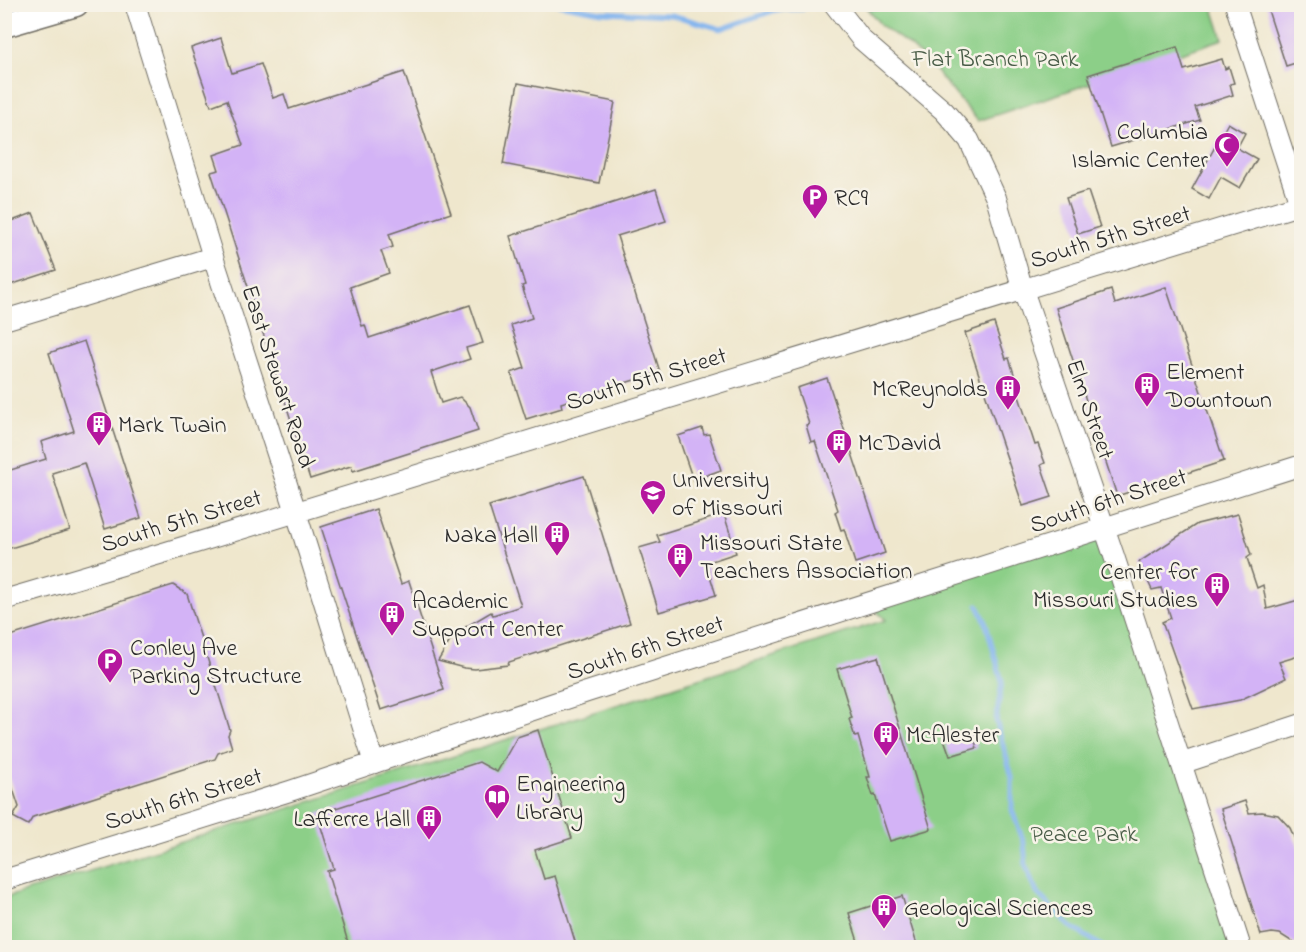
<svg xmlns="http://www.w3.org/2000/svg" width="1306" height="952" font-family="'Indie Flower',sans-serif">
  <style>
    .green { fill: #8ccf88; stroke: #5c7d5a; stroke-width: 1.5 }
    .water { fill: #81b4ee; stroke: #56708c; stroke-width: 1.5 }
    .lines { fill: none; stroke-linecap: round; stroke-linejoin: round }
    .stream { stroke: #81b4ee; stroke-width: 5 }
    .building { fill: #d3b3f6 }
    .minor-casing { stroke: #706d64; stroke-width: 22 }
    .major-casing { stroke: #706d64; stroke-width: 27 }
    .minor { stroke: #fff; stroke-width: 20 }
    .major { stroke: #fff; stroke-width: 24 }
    .labels { text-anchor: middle; stroke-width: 5; stroke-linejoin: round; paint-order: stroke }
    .park-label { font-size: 24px; fill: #485c47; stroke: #f7f3e8 }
    .poi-label { font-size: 24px; fill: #2b2b2b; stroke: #f7f3e8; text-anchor: start }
    .street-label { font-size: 24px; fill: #2b2b2b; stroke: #f7f3e8 }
  </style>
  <rect width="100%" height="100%" fill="#f7f3e8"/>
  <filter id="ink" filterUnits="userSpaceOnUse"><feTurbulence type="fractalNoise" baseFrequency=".0167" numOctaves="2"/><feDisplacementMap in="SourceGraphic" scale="12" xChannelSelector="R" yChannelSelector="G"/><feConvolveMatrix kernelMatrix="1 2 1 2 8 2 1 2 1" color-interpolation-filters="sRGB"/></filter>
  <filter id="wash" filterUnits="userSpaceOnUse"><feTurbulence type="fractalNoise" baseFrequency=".008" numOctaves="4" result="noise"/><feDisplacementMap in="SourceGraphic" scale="24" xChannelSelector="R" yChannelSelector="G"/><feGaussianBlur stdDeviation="1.35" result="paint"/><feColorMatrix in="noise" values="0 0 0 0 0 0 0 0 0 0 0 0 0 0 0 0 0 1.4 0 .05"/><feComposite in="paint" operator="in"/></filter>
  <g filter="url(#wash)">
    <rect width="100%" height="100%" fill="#efe7cd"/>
    <g class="green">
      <path d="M864,5H1212L1223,39L978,121L933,68L913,48L881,25Z"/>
      <path d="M1104,528L1241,947L5,948L4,898L886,620L868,603Z"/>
    </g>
    <path class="water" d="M866,5H1006L994,10L989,8L983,9L981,13L969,10L957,14L954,11L931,17L926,13H912V12L902,11L892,7L870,9Z"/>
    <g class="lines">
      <g class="stream">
        <path d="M558,4L602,12L672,15L721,29L776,10L803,9"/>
        <path d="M978,606L985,620L1002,682L996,720L1012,777V810L1024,843L1026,866L1037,893L1070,926L1105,948"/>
      </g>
    </g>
    <g id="blocks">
      <g class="building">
        <path d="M1266,4H1302V61L1286,66Z"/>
        <path d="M221,38L232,73L261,64L273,98L284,94L289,109L404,72L451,213L389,234L393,247L381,251L389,273L350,287L362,326L365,325L369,338L470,305L483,343L466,348L470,359L431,372L441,403L460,397L470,407L478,431L353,471L351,466L310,479L211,172L219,170L214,155L243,145L227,100L211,106L191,48Z"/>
        <path d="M1177,47L1184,70L1222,59L1225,69L1229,67L1234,83L1230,84L1233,95L1195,107L1200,120L1111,147L1088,75Z"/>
        <path d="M518,83L615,102L599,183L503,164Z"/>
        <path d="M1228,123L1245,133L1237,148L1257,159L1240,188L1221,177L1209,199L1192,189Z"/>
        <path d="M656,189L666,221L617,236L660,372L561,403L562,408L526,419L511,373L525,368L511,325L532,318L522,286L525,285L510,236Z"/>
        <path d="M1088,191L1100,227L1078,234L1066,198Z"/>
        <path d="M33,213L56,270L4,287V224Z"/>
        <path d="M1166,287L1224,461L1117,496L1056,308L1111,290L1115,304Z"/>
        <path d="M994,323L1006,359L1009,358L1015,377L1013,378L1035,445L1038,444L1045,463L1041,465L1052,497L1023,506L965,333Z"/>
        <path d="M84,341L141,518L105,529L84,463L52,473L70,530L4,550V472L46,459L41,442L74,431L49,353Z"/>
        <path d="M827,378L885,553L855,563L844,529L841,530L835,512L838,510L815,441L811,442L806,425L809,424L797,388Z"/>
        <path d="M702,428L704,435L709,434L721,470L693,480L678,436Z"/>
        <path d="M584,476L630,623L509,662L508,665L475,669L464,668L438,661L453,636L464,628L491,612L493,615L521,606L489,506Z"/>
        <path d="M376,509L401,584L409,581L444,690L381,710L321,527Z"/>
        <path d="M724,514L736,553L706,563L716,595L659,612L639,548L660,542L657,535Z"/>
        <path d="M1238,514L1251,555L1247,558L1257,588L1263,585L1267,609L1302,599V655L1279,662L1286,678L1240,700L1193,709L1162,622L1171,618L1161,588L1152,590L1139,562L1197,524Z"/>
        <path d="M173,585L187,594L230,730L228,735L232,748L218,753L215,759L33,817L28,825L13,817L19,807L4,763V638Z"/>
        <path d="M878,657L931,829L890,841L875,795L873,796L867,777H870L858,736L855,737L849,719L852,718L837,669Z"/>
        <path d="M538,730L572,838L535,850L544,879L555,876L577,948H359L357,943L349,946L327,871L334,869L317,814L479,762L497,772L517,737Z"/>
        <path d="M972,731L977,748L950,756L944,739Z"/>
        <path d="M1245,801L1249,813L1262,812L1278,815L1290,828L1298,846L1302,857V948L1280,934L1272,933L1261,935L1221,809Z"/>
        <path d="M902,896L918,948H860L849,913Z"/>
      </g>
    </g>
  </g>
  <g filter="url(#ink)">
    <use href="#blocks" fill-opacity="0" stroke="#706d64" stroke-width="1.5"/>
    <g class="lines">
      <g class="minor-casing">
        <g id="minor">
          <path d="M135,4L213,257L296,512L374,763"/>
          <path d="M834,4L862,40L944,111L969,140L996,198L1023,290L1114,556L1241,948"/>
          <path d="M1235,4L1302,210"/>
          <path d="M4,320L213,257"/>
          <path d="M4,600L163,553L1302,204"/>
          <path d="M1183,763L1302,724"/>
          <path d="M4,880L290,791L587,692L1302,465"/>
        </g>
      </g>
      <g class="major-casing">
        <path id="major" d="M4,25L76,4"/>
      </g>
      <use href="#minor" class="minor"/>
      <use href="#major" class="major"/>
    </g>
  </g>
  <defs>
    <g id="mosque-pin" transform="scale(1.35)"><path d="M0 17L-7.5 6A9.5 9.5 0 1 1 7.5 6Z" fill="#b5179e" stroke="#f7f3e8"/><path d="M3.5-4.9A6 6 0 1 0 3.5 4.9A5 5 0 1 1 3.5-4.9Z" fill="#fff"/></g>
    <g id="parking-pin" transform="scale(1.35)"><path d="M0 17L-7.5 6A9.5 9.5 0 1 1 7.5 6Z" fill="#b5179e" stroke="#f7f3e8"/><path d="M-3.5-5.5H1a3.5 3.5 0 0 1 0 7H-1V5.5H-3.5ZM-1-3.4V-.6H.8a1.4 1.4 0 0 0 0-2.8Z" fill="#fff"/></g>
    <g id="building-pin" transform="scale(1.35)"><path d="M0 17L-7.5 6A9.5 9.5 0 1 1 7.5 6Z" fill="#b5179e" stroke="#f7f3e8"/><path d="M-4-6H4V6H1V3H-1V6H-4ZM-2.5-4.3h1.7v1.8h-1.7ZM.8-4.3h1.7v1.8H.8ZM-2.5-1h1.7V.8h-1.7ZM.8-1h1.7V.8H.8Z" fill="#fff"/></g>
    <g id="university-pin" transform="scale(1.35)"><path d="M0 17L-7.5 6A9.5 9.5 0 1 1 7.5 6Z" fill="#b5179e" stroke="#f7f3e8"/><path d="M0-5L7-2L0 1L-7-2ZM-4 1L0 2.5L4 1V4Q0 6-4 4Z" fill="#fff"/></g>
    <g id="library-pin" transform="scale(1.35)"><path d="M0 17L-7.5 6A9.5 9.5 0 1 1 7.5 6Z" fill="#b5179e" stroke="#f7f3e8"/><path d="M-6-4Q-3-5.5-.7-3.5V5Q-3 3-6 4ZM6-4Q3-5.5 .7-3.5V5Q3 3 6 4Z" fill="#fff"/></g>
  </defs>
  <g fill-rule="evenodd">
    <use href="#mosque-pin" x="1227" y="145"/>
    <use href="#parking-pin" x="815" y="197"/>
    <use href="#building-pin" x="1147" y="385"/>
    <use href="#building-pin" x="1008" y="388"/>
    <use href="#building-pin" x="99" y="424"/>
    <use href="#building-pin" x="839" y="442"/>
    <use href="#university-pin" x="653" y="493"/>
    <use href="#building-pin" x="557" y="534"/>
    <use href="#building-pin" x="680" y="556"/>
    <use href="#building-pin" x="1217" y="585"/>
    <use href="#building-pin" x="392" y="614"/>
    <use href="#parking-pin" x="110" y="661"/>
    <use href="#building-pin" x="886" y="734"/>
    <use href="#library-pin" x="497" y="797"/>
    <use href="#building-pin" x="429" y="818"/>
    <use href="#building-pin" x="884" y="907"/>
  </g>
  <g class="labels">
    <g class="park-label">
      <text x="995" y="66">Flat Branch Park</text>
      <text x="1084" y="841">Peace Park</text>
    </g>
    <g class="poi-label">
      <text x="1208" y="139" text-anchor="end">Columbia<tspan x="1208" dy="28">Islamic Center</tspan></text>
      <text x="834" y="205">RC9</text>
      <text x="1166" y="379">Element<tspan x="1166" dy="28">Downtown</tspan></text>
      <text x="988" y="396" text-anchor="end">McReynolds</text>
      <text x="118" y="432">Mark Twain</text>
      <text x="858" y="450">McDavid</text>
      <text x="672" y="487">University<tspan x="672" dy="28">of Missouri</tspan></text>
      <text x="538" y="542" text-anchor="end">Naka Hall</text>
      <text x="700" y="550">Missouri State<tspan x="700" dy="28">Teachers Association</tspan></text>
      <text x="1198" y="579" text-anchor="end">Center for<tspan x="1198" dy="28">Missouri Studies</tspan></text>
      <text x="412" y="608">Academic<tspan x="412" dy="28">Support Center</tspan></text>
      <text x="130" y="655">Conley Ave<tspan x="130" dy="28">Parking Structure</tspan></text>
      <text x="906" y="742">McAlester</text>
      <text x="516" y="791">Engineering<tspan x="516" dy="28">Library</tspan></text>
      <text x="410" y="826" text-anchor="end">Lafferre Hall</text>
      <text x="904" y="915">Geological Sciences</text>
    </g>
    <g class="street-label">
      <text transform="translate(1110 236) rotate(-17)" y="8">South 5th Street</text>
      <text transform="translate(279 376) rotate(72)" y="8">East Stewart Road</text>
      <text transform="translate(646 378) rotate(-17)" y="8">South 5th Street</text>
      <text transform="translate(1091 409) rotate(71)" y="8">Elm Street</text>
      <text transform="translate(1108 500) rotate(-18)" y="8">South 6th Street</text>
      <text transform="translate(181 520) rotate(-17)" y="8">South 5th Street</text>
      <text transform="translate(645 647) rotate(-18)" y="8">South 6th Street</text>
      <text transform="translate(183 798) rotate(-17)" y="8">South 6th Street</text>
    </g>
  </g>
  <rect width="1306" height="952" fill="none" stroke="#f7f3e8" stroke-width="24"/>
</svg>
